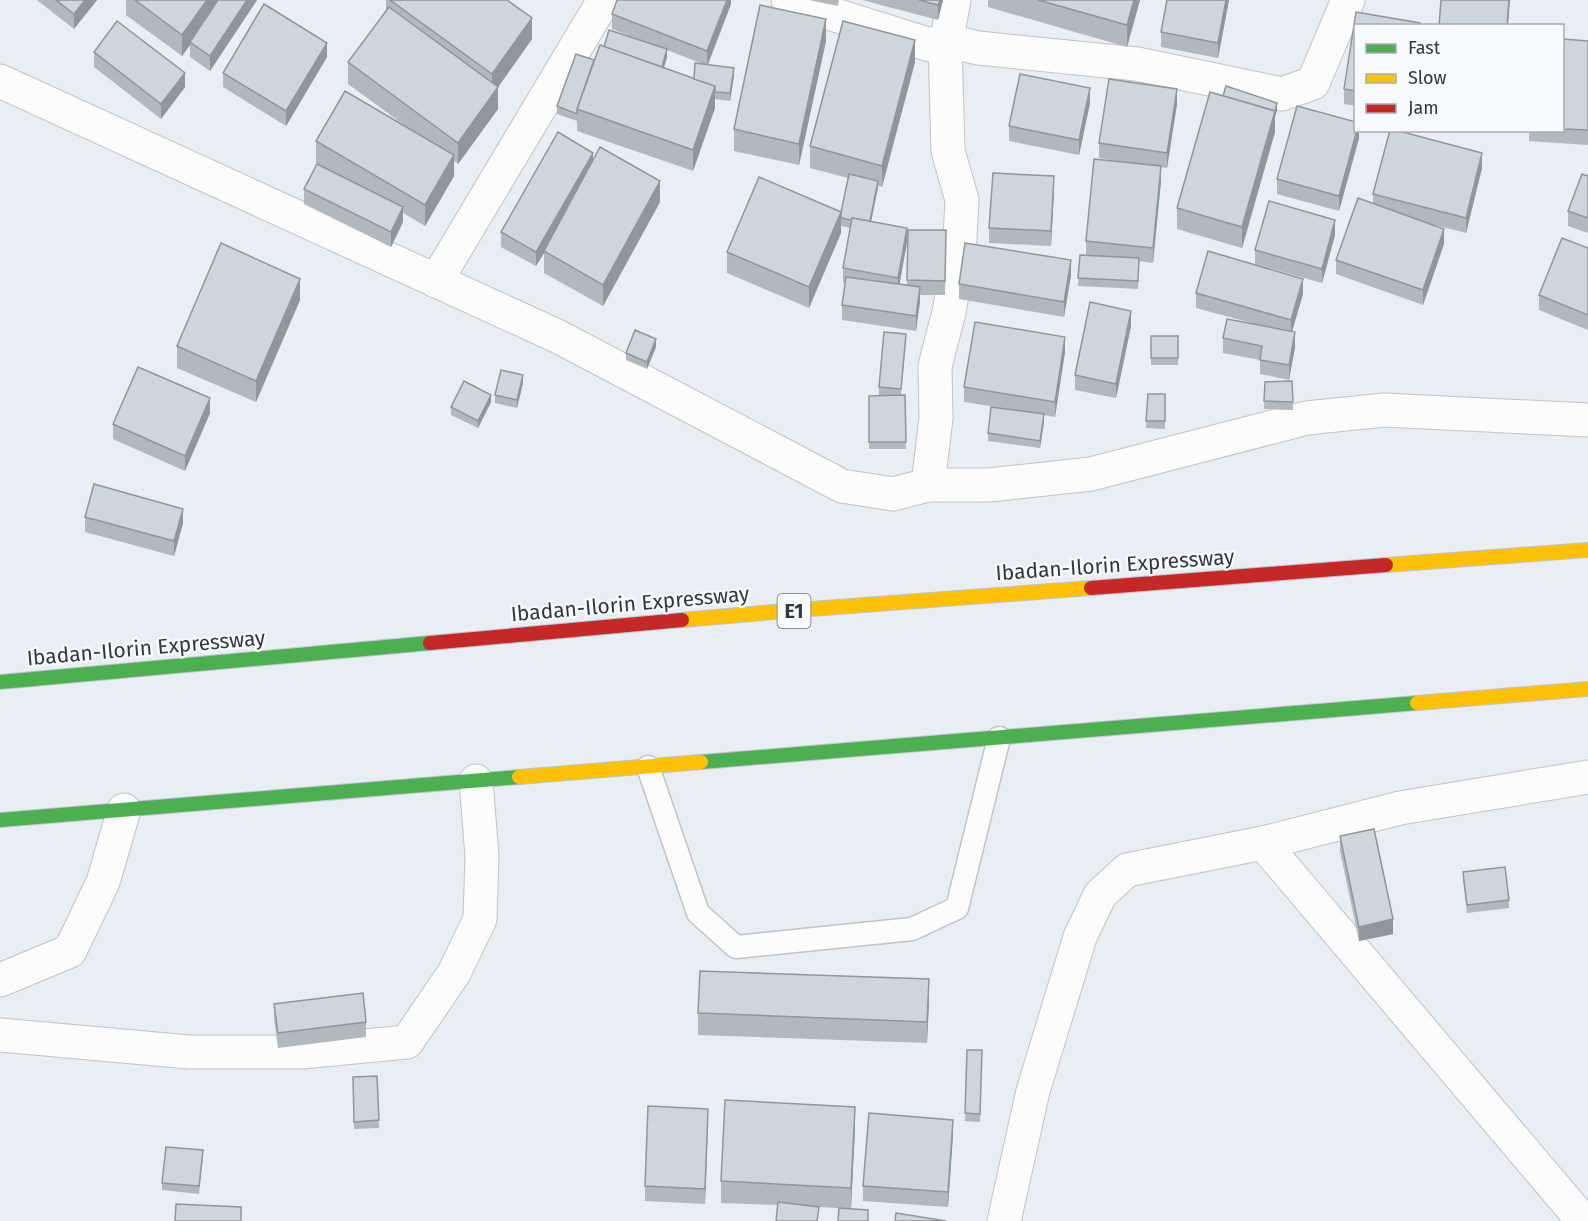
<svg xmlns="http://www.w3.org/2000/svg" width="1588" height="1221" font-family="'Fira Sans',sans-serif">
  <style>
    .lines { fill: none; stroke-linecap: round; stroke-linejoin: round }
    .lane-casing { stroke: #c0c4c9; stroke-width: 25 }
    .street-casing { stroke: #c0c4c9; stroke-width: 35 }
    .fast-casing { stroke: #c0c4c9; stroke-width: 16 }
    .slow-casing { stroke: #c0c4c9; stroke-width: 16 }
    .jam-casing { stroke: #c0c4c9; stroke-width: 16 }
    .lane { stroke: #fcfcfd; stroke-width: 22 }
    .street { stroke: #fcfcfd; stroke-width: 33 }
    .fast { stroke: #4caf50; stroke-width: 14 }
    .slow { stroke: #ffc107; stroke-width: 14 }
    .jam { stroke: #c62828; stroke-width: 14 }
    .wall { fill: #b1b8be; fill-rule: evenodd }
    .shaded-wall { fill: #90969b }
    .building { fill: #ced6dd; stroke: #90969b; stroke-width: 1.5 }
    .labels { text-anchor: middle; stroke-width: 4.5; stroke-linejoin: round; paint-order: stroke }
    .shield { fill: #f7fbff; stroke: #6e7276; stroke-width: 1.5 }
    .shield-label { font-size: 20px; font-weight: bold; fill: #33373b }
    .street-label { font-size: 21px; fill: #33373b; stroke: #f7fbff }
  </style>
  <rect width="100%" height="100%" fill="#e8eef4"/>
  <g class="lines">
    <g class="lane-casing">
      <path id="lane" d="M648,767L698,913L736,947L912,929L957,908L999,738"/>
    </g>
    <g class="street-casing">
      <g id="street">
        <path d="M788,0L930,45L945,40L978,48L1137,64L1282,94L1313,83L1348,0"/>
        <path d="M0,81L557,336L842,486L893,494L928,485H989L1091,474L1307,418L1384,410L1588,420"/>
        <path d="M436,281L604,0"/>
        <path d="M928,485L936,418L935,366L949,312L959,255L962,200L948,151L945,42L947,38L954,0"/>
        <path d="M1263,843L1583,1221"/>
        <path d="M0,980L70,951L103,882L124,810"/>
        <path d="M0,1035L189,1052H301L407,1042L454,973L480,919L482,856L476,781"/>
        <path d="M1004,1221L1033,1091L1080,937L1100,895L1127,870L1263,843L1400,808L1588,777"/>
      </g>
    </g>
    <g class="fast-casing">
      <g id="fast">
        <path d="M0,682L430,643"/>
        <path d="M701,762L1417,703"/>
        <path d="M0,820L519,777"/>
      </g>
    </g>
    <g class="slow-casing">
      <g id="slow">
        <path d="M1386,565L1588,550"/>
        <path d="M682,620L797,610L1091,588"/>
        <path d="M1417,703L1588,689"/>
        <path d="M519,777L701,762"/>
      </g>
    </g>
    <g class="jam-casing">
      <g id="jam">
        <path d="M1091,588L1386,565"/>
        <path d="M430,643L682,620"/>
      </g>
    </g>
    <use href="#lane" class="lane"/>
    <use href="#street" class="street"/>
    <use href="#fast" class="fast"/>
    <use href="#slow" class="slow"/>
    <use href="#jam" class="jam"/>
  </g>
  <g class="wall">
    <path d="M37,0H97L74,29Z"/>
    <path d="M126,0H257L210,71L190,57V45L182,56L126,15Z"/>
    <path d="M386,0H507L532,39L498,87V109L458,164L454,161V176L425,226L403,213V222L391,247L304,204V189L327,169L316,163V141L411,130L348,84V62L386,11Z"/>
    <path d="M731,0V4L708,65L734,76L730,101L715,99V108L693,171L577,131V121L557,114V106L594,60L648,43L612,29V14ZM667,50L703,64L694,79L664,68L667,57Z"/>
    <path d="M809,0H839L838,6Z"/>
    <path d="M862,0H943L938,20Z"/>
    <path d="M988,0H1140L1127,47L988,7Z"/>
    <path d="M1167,0H1229L1218,58L1161,47V32Z"/>
    <path d="M1356,12L1420,23V26H1356V106L1344,104V89Z"/>
    <path d="M1563,39L1588,41V145L1529,141V130H1563Z"/>
    <path d="M826,41L799,165L734,151V129Z"/>
    <path d="M94,52L185,87L161,119L94,67Z"/>
    <path d="M327,57L286,126L223,87V73Z"/>
    <path d="M915,62L882,187L878,186L871,221L907,242L899,284L907,285L908,230L946,245L945,295H920L916,331L842,320V305L845,283H843V268L850,228L841,226V233L809,308L727,273V252L841,212L848,178L810,168V146Z"/>
    <path d="M1090,103L1079,155L1009,141V126Z"/>
    <path d="M1177,104L1167,168L1161,167V181L1153,263L1139,261L1138,289L1078,286L1080,255H1086V241L1130,163L1099,158V143Z"/>
    <path d="M1277,110L1275,117V132L1242,248L1177,229V208Z"/>
    <path d="M1359,130V138L1339,211L1277,194V179Z"/>
    <path d="M593,161L660,202L603,306L544,273V253L536,266L501,247V232Z"/>
    <path d="M1482,168L1466,233L1427,223L1444,244L1423,305L1336,274V260L1373,204V194Z"/>
    <path d="M1588,176V233L1568,226V211Z"/>
    <path d="M1054,191L1051,246L989,243V228Z"/>
    <path d="M1335,235L1322,283L1255,264V250Z"/>
    <path d="M1588,248V330L1539,310V295Z"/>
    <path d="M1071,275L1064,317L959,299V284Z"/>
    <path d="M1196,293L1303,294L1292,331L1295,347L1289,380L1260,374V360L1223,353V338L1252,323L1196,308Z"/>
    <path d="M300,300L256,402L177,368V346Z"/>
    <path d="M1131,326L1116,398L1075,390V375Z"/>
    <rect x="1151" y="336" width="27" height="29"/>
    <path d="M906,342L901,395H905L906,449H869V396H886L879,395V387Z"/>
    <path d="M656,347L647,369L626,360V353Z"/>
    <path d="M1065,352L1055,417L1044,415V422L1040,448L988,441V433L1009,409L964,402V387Z"/>
    <path d="M1292,381L1293,410L1264,409L1265,382Z"/>
    <path d="M523,383L517,408L495,403V395Z"/>
    <path d="M1148,394H1165V429L1146,428Z"/>
    <path d="M491,402L478,428L451,415V407Z"/>
    <path d="M210,413L185,471L113,439V424Z"/>
    <path d="M85,517L183,523L174,556L85,532Z"/>
    <path d="M1340,836L1393,934L1359,941L1340,851Z"/>
    <path d="M1463,872L1509,900V908L1467,913L1463,880Z"/>
    <path d="M929,1001L927,1043L698,1035V1013Z"/>
    <path d="M274,1004L366,1022V1037L278,1048L274,1019Z"/>
    <path d="M967,1050H982L980,1122L965,1121Z"/>
    <path d="M377,1076L379,1128L354,1129L353,1077Z"/>
    <path d="M708,1124L705,1204L645,1201V1186Z"/>
    <path d="M855,1128L851,1209L819,1207V1214L778,1205L721,1203V1181Z"/>
    <path d="M953,1135L948,1207L863,1201V1186Z"/>
    <path d="M203,1158L199,1194L162,1190V1183Z"/>
  </g>
  <g class="shaded-wall">
    <path d="M85,0H97L74,29V14Z"/>
    <path d="M207,0H222L190,42V45L182,56V35Z"/>
    <path d="M247,0H257L210,71V56Z"/>
    <path d="M727,0H731V4L707,66V51Z"/>
    <path d="M940,0H943L938,20V5Z"/>
    <path d="M1134,0H1140L1127,47V25Z"/>
    <path d="M1226,0H1229L1218,58V43Z"/>
    <path d="M1509,0H1510L1508,26H1507Z"/>
    <path d="M532,18V39L496,90L498,87V109L458,164V143L492,95V74Z"/>
    <path d="M826,19V41L799,165V144Z"/>
    <path d="M915,40V62L882,187V166Z"/>
    <path d="M327,43V57L286,126V111Z"/>
    <path d="M667,49V57L659,83V75Z"/>
    <path d="M734,68V76L730,101V93Z"/>
    <path d="M185,73V87L161,119V104Z"/>
    <path d="M715,86V108L693,171V150Z"/>
    <path d="M1090,88V103L1079,155V140Z"/>
    <path d="M1177,89V104L1167,168V153Z"/>
    <path d="M1277,103V110L1275,117V132L1242,248V227Z"/>
    <path d="M1357,130H1359V138L1339,211V196Z"/>
    <path d="M593,153V167L544,251V253L536,266V252Z"/>
    <path d="M1482,153V168L1466,233V218Z"/>
    <path d="M454,155V176L425,226V205Z"/>
    <path d="M1161,166V181L1153,263V248Z"/>
    <path d="M1054,176V191L1051,246V231Z"/>
    <path d="M660,181V202L603,306V285Z"/>
    <path d="M878,181V188L869,232V224Z"/>
    <path d="M403,207V222L391,247V232Z"/>
    <path d="M841,212V233L809,308V287Z"/>
    <path d="M1335,220V235L1322,283V269Z"/>
    <path d="M907,228V242L898,293V278Z"/>
    <path d="M1444,229V244L1423,305V290Z"/>
    <path d="M1071,260V275L1064,317V302Z"/>
    <path d="M300,279V300L256,402V381Z"/>
    <path d="M1303,279V294L1291,335V320Z"/>
    <path d="M920,287V302L916,331V316Z"/>
    <path d="M1131,311V326L1116,398V384Z"/>
    <path d="M1295,332V347L1289,380V365Z"/>
    <path d="M1065,337V352L1055,417V402Z"/>
    <path d="M656,339V347L647,369V362Z"/>
    <path d="M523,375V383L517,408V400Z"/>
    <path d="M491,395V402L478,428V421Z"/>
    <path d="M210,398V413L185,471V456Z"/>
    <path d="M1044,414V422L1040,448V441Z"/>
    <path d="M183,509V523L174,556V541Z"/>
    <path d="M1393,919V934L1359,941V927Z"/>
    <path d="M929,979V1001L927,1043V1022Z"/>
    <path d="M855,1107V1128L851,1209V1188Z"/>
    <path d="M708,1109V1124L705,1204V1189Z"/>
    <path d="M953,1120V1135L948,1207V1192Z"/>
  </g>
  <g class="building">
    <path d="M56,0H85L74,14Z"/>
    <path d="M135,0H207L182,35Z"/>
    <path d="M218,0H247L210,56L190,42Z"/>
    <path d="M390,0H507L532,18L492,74Z"/>
    <path d="M617,0H727L707,51L612,14Z"/>
    <path d="M919,0H940L938,5Z"/>
    <path d="M1038,0H1134L1127,25Z"/>
    <path d="M1167,0H1226L1218,43L1161,32Z"/>
    <path d="M1441,0H1509L1507,26H1439Z"/>
    <path d="M264,4L327,43L286,111L223,73Z"/>
    <path d="M760,5L826,19L799,144L734,129Z"/>
    <path d="M389,7L498,87L458,143L348,62Z"/>
    <path d="M1356,12L1420,23V26H1356V91L1344,89Z"/>
    <path d="M117,21L185,73L161,104L94,52Z"/>
    <path d="M843,21L915,40L882,166L810,146Z"/>
    <path d="M609,30L667,49L662,67L604,47Z"/>
    <path d="M1563,39L1588,41V130L1563,129Z"/>
    <path d="M600,45L715,86L693,150L577,109Z"/>
    <path d="M576,54L594,60L577,109V114L557,106Z"/>
    <path d="M695,63L734,68L730,93L715,92V86L694,79Z"/>
    <path d="M1020,74L1090,88L1079,140L1009,126Z"/>
    <path d="M1109,79L1177,89L1167,153L1099,143Z"/>
    <path d="M1226,86L1277,103L1275,111L1223,96Z"/>
    <path d="M345,91L454,155L425,205L316,141Z"/>
    <path d="M1210,92L1275,111L1242,227L1177,208Z"/>
    <path d="M1297,106L1356,122V130H1357L1339,196L1277,179Z"/>
    <path d="M1390,130H1395L1482,153L1466,218L1373,194Z"/>
    <path d="M558,132L593,153L536,252L501,232Z"/>
    <path d="M600,147L660,181L603,285L544,251Z"/>
    <path d="M1094,159L1161,166L1153,248L1086,241Z"/>
    <path d="M317,164L403,207L391,232L304,189Z"/>
    <path d="M993,173L1054,176L1051,231L989,228Z"/>
    <path d="M849,174L878,181L870,221L852,218L851,220L841,218V212Z"/>
    <path d="M1582,174L1588,176V218L1568,211Z"/>
    <path d="M759,177L841,212L809,287L727,252Z"/>
    <path d="M1358,198L1444,229L1423,290L1336,260Z"/>
    <path d="M1269,201L1335,220L1322,269L1255,250Z"/>
    <path d="M852,218L907,228L898,278L843,268Z"/>
    <path d="M908,230H946L945,281L907,280Z"/>
    <path d="M1562,238L1588,248V315L1539,295Z"/>
    <path d="M221,243L300,279L256,381L177,346Z"/>
    <path d="M965,243L1071,260L1064,302L959,284Z"/>
    <path d="M1208,251L1303,279L1291,320L1196,293Z"/>
    <path d="M1080,255L1139,258L1138,281L1078,278Z"/>
    <path d="M846,277L920,287L916,316L842,305Z"/>
    <path d="M1090,302L1131,311L1116,384L1075,375Z"/>
    <path d="M1227,319L1295,332L1289,365L1260,360L1262,346L1223,338Z"/>
    <path d="M975,322L1065,337L1055,402L964,387Z"/>
    <path d="M635,330L656,339L647,362L626,353Z"/>
    <path d="M884,332L906,334L901,389L879,387Z"/>
    <rect x="1151" y="336" width="27" height="22"/>
    <path d="M138,367L210,398L185,456L113,424Z"/>
    <path d="M501,370L523,375L517,400L495,395Z"/>
    <path d="M464,381L491,395L478,421L451,407Z"/>
    <path d="M1292,381L1293,402L1264,401L1265,382Z"/>
    <path d="M1148,394H1165V421H1146Z"/>
    <path d="M905,395L906,442H869V396Z"/>
    <path d="M991,407L1044,414L1040,441L988,433Z"/>
    <path d="M94,484L183,509L174,541L85,517Z"/>
    <path d="M1374,829L1393,919L1359,927L1340,836Z"/>
    <path d="M1505,867L1509,900L1467,905L1463,872Z"/>
    <path d="M700,971L929,979L927,1022L698,1013Z"/>
    <path d="M363,993L366,1022L278,1033L274,1004Z"/>
    <path d="M967,1050H982L980,1114L965,1113Z"/>
    <path d="M377,1076L379,1120L354,1122L353,1077Z"/>
    <path d="M725,1100L855,1107L851,1188L721,1181Z"/>
    <path d="M648,1106L708,1109L705,1189L645,1186Z"/>
    <path d="M869,1113L953,1120L948,1192L863,1186Z"/>
    <path d="M166,1147L203,1150L199,1186L162,1183Z"/>
    <path d="M778,1202L819,1207L817,1221H776Z"/>
    <path d="M176,1204L241,1207V1221H175Z"/>
    <path d="M839,1208L868,1210V1221H838Z"/>
    <path d="M896,1213L946,1221H895Z"/>
  </g>
  <g class="labels">
    <rect class="shield" x="777.5" y="594" width="33" height="34" rx="4.5"/>
    <g class="shield-label">
      <text x="794" y="618">E1</text>
    </g>
    <g class="street-label">
      <text transform="translate(1115 565) rotate(-4)" y="7">Ibadan-Ilorin Expressway</text>
      <text transform="translate(630 604) rotate(-5)" y="7">Ibadan-Ilorin Expressway</text>
      <text transform="translate(146 648) rotate(-5)" y="7">Ibadan-Ilorin Expressway</text>
    </g>
  </g>
  <rect x="1354" y="24" width="210" height="108" fill="#f7fbff" stroke="#a9adb1" stroke-width="1.5"/>
  <rect x="1366" y="44" width="30" height="9" fill="#4caf50" stroke="#a9adb1" stroke-width="1.5"/>
  <text x="1408" y="54" font-size="18" fill="#33373b">Fast</text>
  <rect x="1366" y="74" width="30" height="9" fill="#ffc107" stroke="#a9adb1" stroke-width="1.5"/>
  <text x="1408" y="84" font-size="18" fill="#33373b">Slow</text>
  <rect x="1366" y="104" width="30" height="9" fill="#c62828" stroke="#a9adb1" stroke-width="1.5"/>
  <text x="1408" y="114" font-size="18" fill="#33373b">Jam</text>
</svg>
